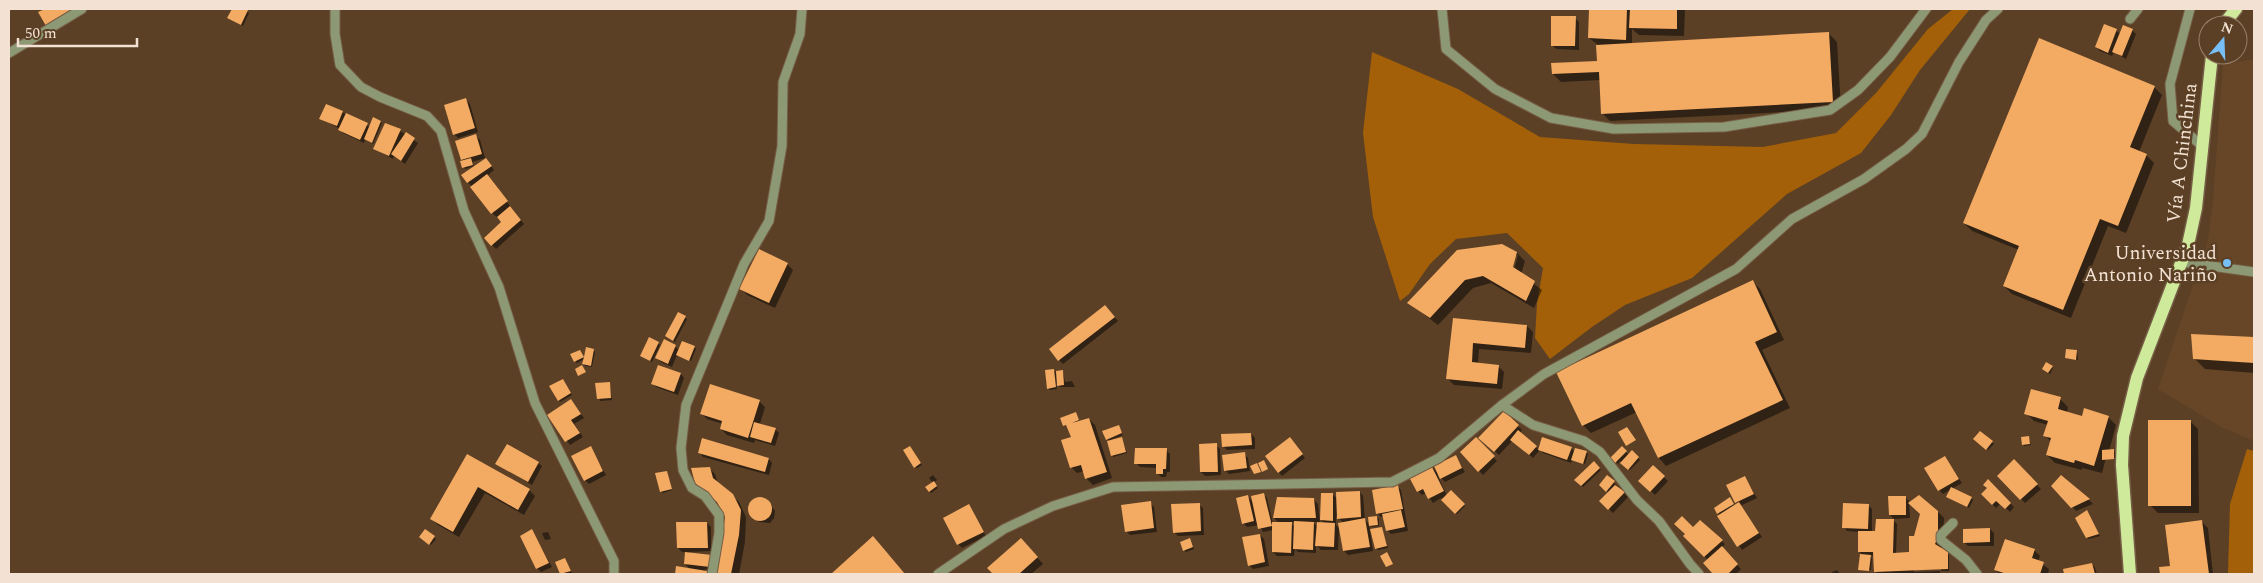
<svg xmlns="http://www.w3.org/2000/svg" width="2263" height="583" font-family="Spectral,serif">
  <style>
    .built { fill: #664626 }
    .forest { fill: #a36008 }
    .shadow { fill: #0007; fill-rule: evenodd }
    .building { fill: #f3aa63 }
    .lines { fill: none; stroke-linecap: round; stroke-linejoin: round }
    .minor-casing { stroke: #765d45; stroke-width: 11 }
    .major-casing { stroke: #765d45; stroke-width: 15 }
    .minor { stroke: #8c9974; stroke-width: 9 }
    .major { stroke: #d0ea9c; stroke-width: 12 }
    .poi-dot { fill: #78bff7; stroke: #5b4026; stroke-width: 2 }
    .labels { text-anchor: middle; stroke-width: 5; stroke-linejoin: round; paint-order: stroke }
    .street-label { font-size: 19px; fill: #f3e2d3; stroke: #5b4026 }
    .poi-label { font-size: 19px; fill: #f3e2d3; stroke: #5b4026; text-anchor: end }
  </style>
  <rect width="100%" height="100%" fill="#5b4026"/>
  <path class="built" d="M2254,59V441L2221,427L2158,389L2208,240L2213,201L2223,64Z"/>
  <g class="forest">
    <path d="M1953,9H1970L1920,70L1891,115L1861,153L1787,194L1692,278L1625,305L1592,327L1550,359L1535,338L1537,303L1543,268L1507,233L1456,239L1430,264L1409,294L1400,301L1373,217L1363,133L1372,52L1458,89L1540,137L1634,144L1763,147L1836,133L1876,93L1928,29Z"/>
    <path d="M2247,449L2254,451V574H2228L2230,504Z"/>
  </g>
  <g class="shadow">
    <path d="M233,9H242L249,13L243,26L229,18Z"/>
    <path d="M1590,9H1685L1684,36L1639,35L1632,29V44L1829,34L1837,42L1841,109L1610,121L1602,113L1600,80L1561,82L1553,74L1598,62L1597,44L1589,38Z"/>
    <path d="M1575,18L1579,22V50L1556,49L1552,45Z"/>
    <path d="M2105,25L2121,34L2132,30L2136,34L2126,59L2114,52L2112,56L2100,51L2096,47Z"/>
    <path d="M2154,87L2162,95L2139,152L2146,155L2154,163L2126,233L2108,226L2071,318L2012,294L2004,286L2019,250L1972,231L1964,223Z"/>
    <path d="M466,100L470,104L478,132L458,138L454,134Z"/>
    <path d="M342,112L370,127L381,122L382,123L373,144L365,139L364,143L343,133L340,129L321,118Z"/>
    <path d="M400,131L418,143L405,164L394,156L393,159L375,149Z"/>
    <path d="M476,136L480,140L485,158L472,162L474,166L465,169L462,160Z"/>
    <path d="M489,163L494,170L487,176L524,224L496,249L492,245L503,222L492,213L468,182Z"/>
    <path d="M1517,253L1525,261L1521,274L1542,290L1534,308L1491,283L1473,288L1438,325L1409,303ZM1515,255H1518L1513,273H1510Z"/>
    <path d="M787,264L793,270L775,308L747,295L741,289Z"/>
    <path d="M1752,281L1760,289L1784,340L1762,350L1790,408L1666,466L1659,458L1637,412L1591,433L1583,425Z"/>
    <path d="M1109,311L1118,321L1063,364L1059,360Z"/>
    <path d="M678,314L687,319L675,342L666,336Z"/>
    <path d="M1454,319L1527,326L1533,332L1531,353L1479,349L1478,364L1498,366L1504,372L1502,389L1454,385L1448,379Z"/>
    <path d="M2193,335L2254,338V373L2205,369L2194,358Z"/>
    <path d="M649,339L660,345L652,362L643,357Z"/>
    <path d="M665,341L680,350L694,347L696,349L691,361L677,355L672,367L661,362L657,358Z"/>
    <path d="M593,350L595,352L592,367L585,366L584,364Z"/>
    <path d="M2077,351L2078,360L2067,358Z"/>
    <path d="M581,353L584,359L577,363L575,361Z"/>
    <path d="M2052,367L2053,368L2050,374L2045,371Z"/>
    <path d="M1054,370L1058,375L1063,372L1065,382L1072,381L1075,387H1060L1056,383L1057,389L1050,390L1048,388Z"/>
    <path d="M681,374L684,378L678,395L656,387L652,383Z"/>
    <path d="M564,382L572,395L560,402L559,400Z"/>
    <path d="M609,383L612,400L600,401L597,384Z"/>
    <path d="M2060,399L2068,407L2067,413L2082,418L2108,417L2116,425L2109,451L2115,452V458H2106L2102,473L2082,468V470L2055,463L2047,455L2051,442L2045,435L2048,425L2034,421L2026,413Z"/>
    <path d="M571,401L584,418L574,424L583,437L570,445L549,416Z"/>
    <path d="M759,401L765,407L760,424L775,429L779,433L775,446L755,440L754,443L727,435L721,429L723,424L707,419L701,413Z"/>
    <path d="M1504,413L1522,430L1520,433L1539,450L1571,448L1575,452H1586L1588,454L1585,464L1572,459L1571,463L1543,453L1540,450L1533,458L1513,440L1499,455L1480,438Z"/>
    <path d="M1076,414L1080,422L1089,419L1095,425L1112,478L1093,485L1087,479L1084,471L1077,473L1071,467L1072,438L1068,426L1064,425Z"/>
    <path d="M2190,421L2198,429L2199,513H2158L2150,505Z"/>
    <path d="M1118,426L1123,435L1110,440V442L1122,439L1127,453L1113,457L1110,442L1107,439Z"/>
    <path d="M1980,432L1994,444L1988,450L1975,439Z"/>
    <path d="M1251,434L1255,438V449L1227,450L1223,446Z"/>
    <path d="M2028,437L2031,445L2025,446L2023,445Z"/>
    <path d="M1476,439L1497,461L1483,475L1461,452Z"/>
    <path d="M1293,443L1305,458L1282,476L1279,472Z"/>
    <path d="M1216,445L1220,449L1221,475L1205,476L1201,472Z"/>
    <path d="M590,448L606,475L589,484L585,480Z"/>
    <path d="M1622,448L1629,455L1632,452L1640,460L1630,470L1620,461L1618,464L1612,458Z"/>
    <path d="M911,449L922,465L917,468L915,467Z"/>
    <path d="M1166,450L1170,454V472H1167L1166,477H1161L1157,473V468L1140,467L1136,463Z"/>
    <path d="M700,453L769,459L772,463L769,475L703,457Z"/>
    <path d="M1244,454L1248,458L1250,471L1229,474L1225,470Z"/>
    <path d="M467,455L529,490L535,496L524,515L485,493L459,537L438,525L432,519Z"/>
    <path d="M1455,457L1465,472L1445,482L1437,474L1447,496L1451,492L1465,506L1457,514L1441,498L1433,503L1426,493L1422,495L1418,491L1431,466L1438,473Z"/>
    <path d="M1945,458L1962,483L1943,494L1939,490Z"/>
    <path d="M2014,461L2041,489L2025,503L1998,476Z"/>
    <path d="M538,463L542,466L532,485L497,464Z"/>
    <path d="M1594,463L1601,470L1583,487L1576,480Z"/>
    <path d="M1653,467L1668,481L1655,495L1640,481Z"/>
    <path d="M709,468L715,474L718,484L739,502L746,517L745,542L739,574H719L726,516Z"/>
    <path d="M667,472L672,490L663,493L661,491Z"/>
    <path d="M933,475L937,480L933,483L938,488L931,493L927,488L933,483L929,478Z"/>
    <path d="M2061,476L2089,500L2093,504L2076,511L2053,486Z"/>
    <path d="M1608,477L1628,497L1613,513L1601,501L1609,493L1600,485Z"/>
    <path d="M1745,478L1757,498L1740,506L1762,537L1742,550L1718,513L1732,501L1735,506L1738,504L1736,502Z"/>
    <path d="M1988,481L2014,507L2010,512L2001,503L1996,508L1982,494L1988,488Z"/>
    <path d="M1397,486L1401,490L1408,531L1391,534L1387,530L1384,517H1381L1377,513Z"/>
    <path d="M1360,492L1363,496L1365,520L1370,525L1377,517L1379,519V526L1372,527L1369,524L1373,551L1348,555L1344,551V523L1336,516V525L1339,528L1338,550H1321L1316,545V553L1298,552L1295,549L1294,556H1277L1273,552V530L1263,532L1259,525L1247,527L1243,523L1248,497L1253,502L1263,494L1267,498L1273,524H1280L1274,518L1314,500L1318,504L1320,523L1325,524L1321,520L1333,495L1338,499ZM1289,522H1295V527ZM1312,522H1318V527Z"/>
    <path d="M1905,497L1909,501L1910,518L1894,519L1890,515Z"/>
    <path d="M1948,497L1971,498L1973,500L1969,508Z"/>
    <path d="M756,499L767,500L775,511L774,518L770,523L759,522L750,513L751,503Z"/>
    <path d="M1150,503L1154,507L1157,532L1130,535L1126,531Z"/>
    <path d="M1199,504L1203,508L1204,535L1178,536L1174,532Z"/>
    <path d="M969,506L986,536L962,548L958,544Z"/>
    <path d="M1869,506L1872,509V533H1876L1894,521L1897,524L1896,554H1910L1915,537L1937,511L1944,518L1943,543L1941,549L1949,555V571H1941V569L1914,570V572L1940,571V574H1878L1876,572L1875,556L1869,555L1872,558L1871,570L1860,569L1863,556L1859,551L1860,532L1847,531L1844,527Z"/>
    <path d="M2088,514L2100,536L2089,539L2087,538Z"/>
    <path d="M1700,521L1725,544L1722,548L1741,569L1736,574H1714L1705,563L1708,560L1685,536Z"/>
    <path d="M2202,522L2208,528L2213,574H2161V568L2172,567Z"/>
    <path d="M707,523L711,527V551L689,552V553L711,556L714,571L704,569L709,574H676L677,567L691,570L685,564L687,552H682L678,548Z"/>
    <path d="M1382,528L1388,548L1378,550L1376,548Z"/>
    <path d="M1990,529L1994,533V546H1968L1964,542Z"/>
    <path d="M425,530L436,539L431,545L420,537Z"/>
    <path d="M532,531L552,567L541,572L537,568Z"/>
    <path d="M548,532L551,539L545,540L542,533Z"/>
    <path d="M1260,535L1264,539L1269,566L1253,569L1249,565Z"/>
    <path d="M873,538L904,574H833Z"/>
    <path d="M1190,540L1194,549L1186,552L1184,550Z"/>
    <path d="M1027,546L1043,564L1031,574H995L989,568Z"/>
    <path d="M2034,550L2040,556L2038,561L2049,569L2048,574H2000L1995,570Z"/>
    <path d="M565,559L572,573L568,574H562L557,563Z"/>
    <path d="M2092,564L2095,568L2097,574H2065L2064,570Z"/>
    <path d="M1837,570L1840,574H1833L1832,572Z"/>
  </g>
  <g class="building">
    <path d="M45,9H80L46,26L38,12Z"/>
    <path d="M232,9L248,10L241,25L227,18Z"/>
    <path d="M1589,9H1627L1626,40L1588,38Z"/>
    <path d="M1630,9H1677V29L1629,28Z"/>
    <path d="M1551,16H1576L1575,46H1551Z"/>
    <path d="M2104,24L2117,29L2108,53L2095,47Z"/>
    <path d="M2123,25L2133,29L2122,56L2112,52Z"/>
    <path d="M1829,32L1833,102L1601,114L1599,72L1552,74L1551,63L1597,61L1596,45Z"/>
    <path d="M2039,38L2155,86L2130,147L2147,154L2118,226L2100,219L2063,310L2003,286L2019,246L1963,223Z"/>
    <path d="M466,98L475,128L453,135L444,105Z"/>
    <path d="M326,104L343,111L337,126L319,119Z"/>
    <path d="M346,113L368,123L360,140L338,130Z"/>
    <path d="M373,117L381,121L372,143L364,139Z"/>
    <path d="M385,123L401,129L389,156L373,149Z"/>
    <path d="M406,132L415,138L401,161L391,154Z"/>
    <path d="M476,134L482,154L461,160L455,141Z"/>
    <path d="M471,158L473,165L462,168L460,161Z"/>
    <path d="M486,158L492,166L467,183L461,175Z"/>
    <path d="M487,174L508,201L491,214L470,187Z"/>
    <path d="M510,206L521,220L491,246L484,238L501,222L497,217Z"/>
    <path d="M1502,244L1517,252L1513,267L1535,281L1526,301L1483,276L1465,280L1430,318L1407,303L1457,250Z"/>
    <path d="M759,249L788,263L769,303L739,289Z"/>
    <path d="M1753,280L1777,332L1755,342L1783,400L1658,458L1631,403L1582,426L1556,372Z"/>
    <path d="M1105,305L1115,317L1058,361L1049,349Z"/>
    <path d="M678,312L686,316L673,341L665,336Z"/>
    <path d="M1453,318L1527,325L1525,348L1473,343L1472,362L1499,365L1497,384L1446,379Z"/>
    <path d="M2191,334L2254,337V363L2193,359Z"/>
    <path d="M649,337L659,342L650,361L640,356Z"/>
    <path d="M664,339L676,345L668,364L655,358Z"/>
    <path d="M682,341L695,346L689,361L676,355Z"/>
    <path d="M586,347L594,349L591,366L582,364L584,357L574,362L570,354L580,350L584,357Z"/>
    <path d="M2066,349L2077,350L2076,360L2065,358Z"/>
    <path d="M2046,362L2053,366L2048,373L2042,369Z"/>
    <path d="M582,365L586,372L578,376L575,369Z"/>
    <path d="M658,365L681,373L674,392L651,384Z"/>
    <path d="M1054,369L1056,387L1047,389L1045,370Z"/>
    <path d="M1063,370L1064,385L1057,386L1056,371Z"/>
    <path d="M563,379L571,393L558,401L549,386Z"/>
    <path d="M610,382L611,398L597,399L595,383Z"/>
    <path d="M710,384L760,400L748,438L720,429L722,421L700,414Z"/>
    <path d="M2031,389L2061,397L2058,409L2082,416L2084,408L2109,416L2094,466L2075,460L2074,463L2046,455L2051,438L2043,436L2048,421L2024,414Z"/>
    <path d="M571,399L581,414L571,420L580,433L565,442L547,415Z"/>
    <path d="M1504,411L1519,425L1494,452L1478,438Z"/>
    <path d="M1076,412L1079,420L1072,423L1089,418L1107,472L1085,479L1081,465L1070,468L1061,440L1071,437L1066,425L1063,426L1060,418Z"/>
    <rect x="2148" y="420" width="43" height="86"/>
    <path d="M754,422L776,428L771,443L750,437Z"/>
    <path d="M1119,425L1122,433L1106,440L1102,431Z"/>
    <path d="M1627,427L1636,440L1626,446L1618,432Z"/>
    <path d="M1518,430L1537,446L1529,455L1510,440Z"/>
    <path d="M1980,431L1993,441L1986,450L1973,439Z"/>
    <path d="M1251,433L1252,445L1222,447L1221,434Z"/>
    <path d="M2029,436L2030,444L2022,445L2021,437Z"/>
    <path d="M1122,437L1126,452L1111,456L1107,441Z"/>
    <path d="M1290,437L1303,454L1278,473L1265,456Z"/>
    <path d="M1476,437L1495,456L1478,472L1460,452Z"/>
    <path d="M1542,437L1572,447L1567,460L1538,450Z"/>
    <path d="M702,438L769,458L765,472L698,453Z"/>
    <path d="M1217,443L1218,472H1200L1199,444Z"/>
    <path d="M507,444L539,462L528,482L495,464Z"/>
    <path d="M591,446L603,471L584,481L571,456Z"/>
    <path d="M910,446L921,463L914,468L903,450Z"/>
    <path d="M1622,446L1627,451L1615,463L1610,458Z"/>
    <path d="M1135,448H1167L1166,469H1163V474H1156V464H1134Z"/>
    <path d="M1575,448L1587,451L1583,464L1571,460Z"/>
    <path d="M2114,449V459L2102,460V450Z"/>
    <path d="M1632,450L1639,457L1628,470L1620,463Z"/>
    <path d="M1245,452L1247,468L1224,471L1222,455Z"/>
    <path d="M467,454L530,489L518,510L478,487L453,532L430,519Z"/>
    <path d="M1456,455L1462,468L1440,479L1434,466Z"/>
    <path d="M1945,456L1959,479L1938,491L1924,468Z"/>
    <path d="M2014,459L2038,484L2020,500L1997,476Z"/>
    <path d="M1264,460L1268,469L1262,472L1258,463Z"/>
    <path d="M1594,461L1600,468L1581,486L1574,480Z"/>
    <path d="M1257,463L1261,472L1254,474L1250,466Z"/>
    <path d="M1431,465L1444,491L1428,499L1423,489L1417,492L1409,477Z"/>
    <path d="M1653,465L1665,476L1650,492L1638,481Z"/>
    <path d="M710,467L713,478L733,494L741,510L739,535L731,574H716L725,517L717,502L695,483L691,468Z"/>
    <path d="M667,471L672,489L660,492L655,473Z"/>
    <path d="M1607,475L1615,481L1606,492L1599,485Z"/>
    <path d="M2061,475L2090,499L2071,508L2051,486Z"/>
    <path d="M1745,476L1754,494L1735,503L1726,485Z"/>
    <path d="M1988,479L2011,503L2005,509L1996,501L1992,505L1981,494L1987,488L1983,485Z"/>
    <path d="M934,481L937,486L929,492L925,487Z"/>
    <path d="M1398,485L1403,509L1376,514L1372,490Z"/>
    <path d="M1615,485L1625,492L1608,510L1599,501Z"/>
    <path d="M1951,487L1972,497L1967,507L1946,497Z"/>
    <path d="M1451,490L1465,504L1455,514L1441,500Z"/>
    <path d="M1360,491L1361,517L1337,519L1336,492Z"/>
    <path d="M1264,493L1272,526L1258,529L1251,496Z"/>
    <path d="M1321,493H1333V521L1320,520Z"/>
    <path d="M1248,495L1254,521L1242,524L1236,498Z"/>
    <path d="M1919,495L1938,511V537L1935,544L1948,552V569L1874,572L1873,552H1858V531H1875L1876,519H1894L1893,553L1909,552V536H1914L1920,514L1908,503Z"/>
    <path d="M1888,496H1906V515H1889Z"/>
    <path d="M1277,497L1314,498L1316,518H1273Z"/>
    <path d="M1730,497L1734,504L1717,514L1714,508Z"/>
    <circle cx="760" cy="509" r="12"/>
    <path d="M1151,501L1154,528L1125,532L1121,505Z"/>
    <path d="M1739,502L1759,533L1737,547L1717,516Z"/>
    <path d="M1200,503L1201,531L1173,533L1171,504Z"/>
    <path d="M1843,503L1869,504L1868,529L1842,528Z"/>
    <path d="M969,504L984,532L957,545L943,518Z"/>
    <path d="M1401,510L1405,527L1386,531L1382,514Z"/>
    <path d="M2087,510L2099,534L2086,538L2075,518Z"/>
    <path d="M1377,516L1378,525L1369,526L1368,517Z"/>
    <path d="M1682,516L1693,527L1700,520L1723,540L1704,557L1683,536L1685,534L1674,524Z"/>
    <path d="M1365,518L1370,547L1343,551L1338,523Z"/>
    <path d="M2202,520L2209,574H2160L2159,567L2170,566L2165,525Z"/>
    <path d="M1294,521L1314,522L1313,550L1293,549Z"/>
    <path d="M676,522H707L708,548H677Z"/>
    <path d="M1272,522H1292L1291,553L1272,552Z"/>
    <path d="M1317,522L1335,523L1334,547L1315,546Z"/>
    <path d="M1382,527L1387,546L1375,549L1370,529Z"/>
    <path d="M1990,528V542L1963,543V529Z"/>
    <path d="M425,529L435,536L429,545L419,537Z"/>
    <path d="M532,529L549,563L536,569L520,536Z"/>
    <path d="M1260,534L1265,562L1248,566L1242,537Z"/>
    <path d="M873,536L905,574H831Z"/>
    <path d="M1021,538L1038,557L1019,574H993L987,568Z"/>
    <path d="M1190,538L1193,547L1183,551L1180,542Z"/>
    <path d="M2005,539L2035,549L2032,558L2044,562L2040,574H2007L1994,570Z"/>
    <path d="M1722,546L1738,564L1728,574H1713L1703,563Z"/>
    <path d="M685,552L712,555L710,567L684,564Z"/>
    <path d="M1387,552L1393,564L1386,567L1380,556Z"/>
    <path d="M1860,554L1871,555L1869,571L1858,570Z"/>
    <path d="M565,558L571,571L560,574L555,562Z"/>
    <path d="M2092,563L2095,574H2064L2063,569Z"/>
    <path d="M676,566L707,571V574H675Z"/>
  </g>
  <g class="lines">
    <g class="minor-casing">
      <g id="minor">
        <path d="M335,9V34L340,65L361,87L380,97L427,116L441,131L464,211L499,287L535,403L614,561V574"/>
        <path d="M1442,9L1446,49L1495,89L1551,118L1614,129L1724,127L1830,110L1858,90L1890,57L1926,9"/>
        <path d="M2190,9L2170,84L2173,121L2201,145"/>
        <path d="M2130,19L2138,9"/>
        <path d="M9,53L82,9"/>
        <path d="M2182,262L2254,272"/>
        <path d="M1502,405L1533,425L1584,441L1600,452L1637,500L1659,521L1690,564L1699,574"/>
        <path d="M1953,523L1941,535V540L1966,560L1977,574"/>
        <path d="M712,574L719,533V515L705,496L692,488L683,470L681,448L686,405L744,264L769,221L782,146L783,82L800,34L802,9"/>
        <path d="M938,574L1004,529L1053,506L1113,487L1392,482L1439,458L1502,405L1544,374L1736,269L1792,219L1864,179L1906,149L1922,134L1959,62L1986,20L1998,9"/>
      </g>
    </g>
    <g class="major-casing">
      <g id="major">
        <path d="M2223,25L2236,9"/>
        <path d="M2130,574L2122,465L2123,436L2137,378L2188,245L2196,208L2212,55"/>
      </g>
    </g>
    <use href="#minor" class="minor"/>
    <use href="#major" class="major"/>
  </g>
  <circle class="poi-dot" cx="2227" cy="263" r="5"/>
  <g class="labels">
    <g class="street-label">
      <text transform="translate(2181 153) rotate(-83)" y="7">Vía A Chinchina</text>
    </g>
    <g class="poi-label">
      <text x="2217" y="259">Universidad<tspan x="2217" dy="22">Antonio Nariño</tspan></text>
    </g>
  </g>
  <rect width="2263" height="583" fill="none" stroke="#f3e2d3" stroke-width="20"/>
  <g transform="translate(2223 40) rotate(19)"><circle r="24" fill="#5b4026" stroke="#98816b"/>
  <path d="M0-4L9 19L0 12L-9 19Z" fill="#78bff7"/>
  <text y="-8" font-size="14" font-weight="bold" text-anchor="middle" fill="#f3e2d3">N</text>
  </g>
  <path d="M18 38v8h119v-8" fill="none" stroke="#f3e2d3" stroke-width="2.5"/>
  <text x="25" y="38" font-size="15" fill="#f3e2d3" stroke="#5b4026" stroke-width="4" paint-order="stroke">50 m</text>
</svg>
